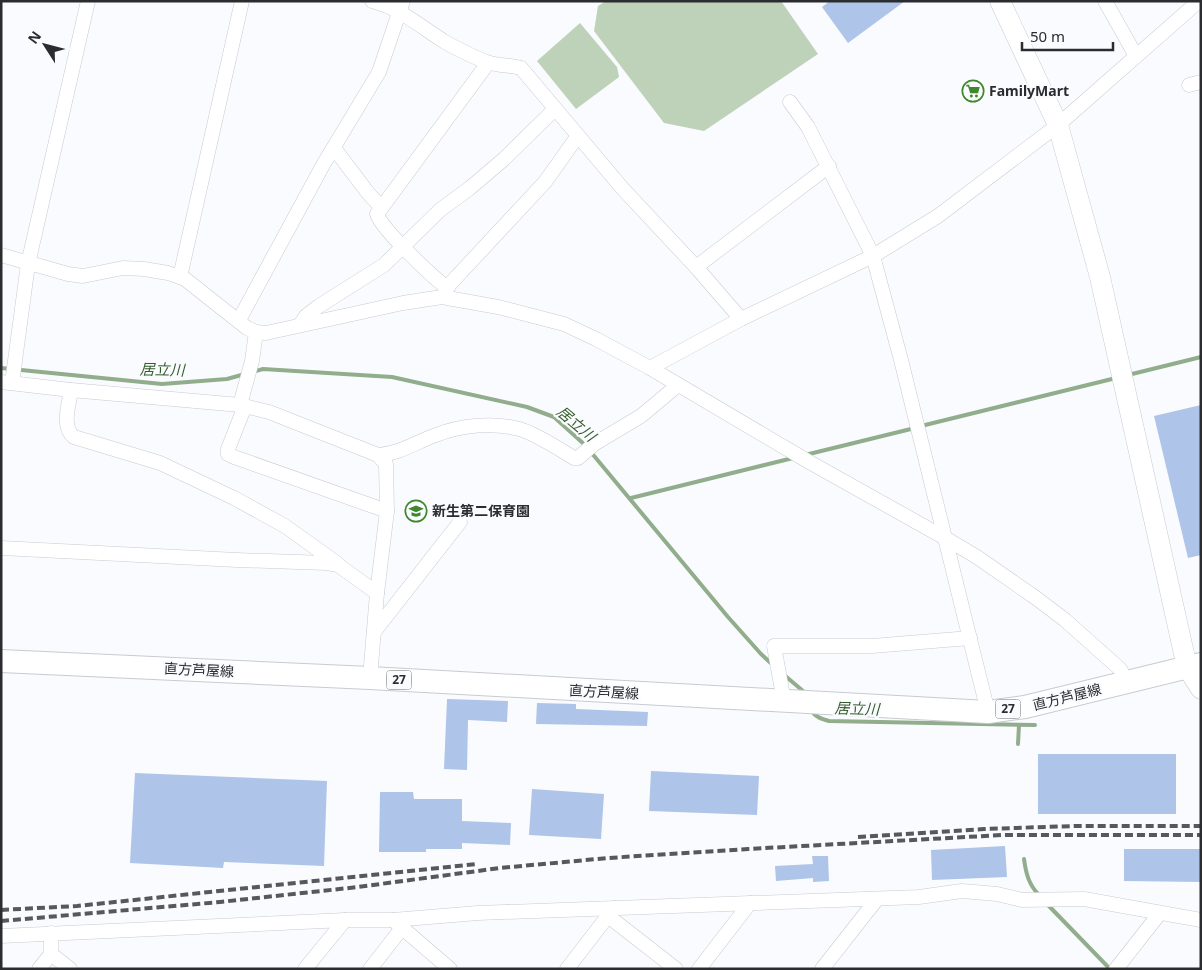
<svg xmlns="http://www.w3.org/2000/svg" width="1202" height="970" font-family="'Noto Sans','Noto Sans JP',sans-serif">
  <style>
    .green { fill: #bdd2b8 }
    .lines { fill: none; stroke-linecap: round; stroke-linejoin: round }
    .stream { stroke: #91ad8b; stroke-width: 4 }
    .building { fill: #aec4e8 }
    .street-casing { stroke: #c7cbd1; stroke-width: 15 }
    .secondary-casing { stroke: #c7cbd1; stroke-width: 21 }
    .primary-casing { stroke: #c7cbd1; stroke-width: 24 }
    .street { stroke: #fff; stroke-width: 14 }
    .secondary { stroke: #fff; stroke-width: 20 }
    .primary { stroke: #fff; stroke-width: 22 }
    .rail { stroke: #57585b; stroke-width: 4; stroke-dasharray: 8 4; stroke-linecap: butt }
    .labels { text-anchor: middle; stroke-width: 4.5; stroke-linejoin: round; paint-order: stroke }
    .shield { fill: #fafbfe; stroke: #696a6d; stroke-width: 1 }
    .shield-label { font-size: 12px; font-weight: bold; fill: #2b2c2f }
    .poi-label { font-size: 14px; font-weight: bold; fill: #2b2c2f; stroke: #fafbfe; text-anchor: start }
    .street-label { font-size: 14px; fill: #2b2c2f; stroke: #fafbfe }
    .water-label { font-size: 15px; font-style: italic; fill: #355c2c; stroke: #fafbfe }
  </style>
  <rect width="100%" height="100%" fill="#fafbfe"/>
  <g class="green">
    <path d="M606,1H781L818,54L704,131L664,123L594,31L598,6Z"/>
    <path d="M580,23L617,67L619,77L576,109L537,61Z"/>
  </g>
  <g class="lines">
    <g class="stream">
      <path d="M1,368L162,384L227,379L245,374"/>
      <path d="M252,372L263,369L392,377L527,407L554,417L585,445L728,617L761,654L774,666"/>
      <path d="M1128,375L1201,357"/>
      <path d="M921,426L1116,378"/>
      <path d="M805,455L915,428"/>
      <path d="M631,498L793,458"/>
      <path d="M783,674L803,691L804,695"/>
      <path d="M811,710C815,717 822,719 829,721L1035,725"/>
      <path d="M1018,744L1019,725"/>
      <path d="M1024,859C1026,874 1029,885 1039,895"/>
      <path d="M1047,904L1110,969"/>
    </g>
  </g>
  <g class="building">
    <path d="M830,1H905L848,43L822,7Z"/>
    <path d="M1201,405V555L1188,558L1154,416Z"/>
    <path d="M447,699L508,701L507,722L468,720L467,770L444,769Z"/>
    <path d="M537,703L576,704V709L648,712L647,726L536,724Z"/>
    <rect x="1038" y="754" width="138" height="60"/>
    <path d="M651,771L759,776L757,815L649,811Z"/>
    <path d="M135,773L327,781L324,866L224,862L223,868L130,863Z"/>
    <path d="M532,789L604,794L601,839L529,835Z"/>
    <path d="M380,792H413L414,799H462V821L511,823L510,845L462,843V849H426V852H379Z"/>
    <path d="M1005,846L1007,877L932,880L931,850Z"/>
    <path d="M1124,849H1201V882L1124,881Z"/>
    <path d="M812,856H828L829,881L813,882V878L776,881L775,866L813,864Z"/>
  </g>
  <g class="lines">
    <g class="street-casing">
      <g id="street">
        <path d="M372,1C400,8 421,27 445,42C458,49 473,57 487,62C498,66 510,65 521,68L623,189L696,267L741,319"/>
        <path d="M1105,1L1136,56"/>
        <path d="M1189,85L1201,82"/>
        <path d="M790,102L808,127L873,256L901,360L988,712"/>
        <path d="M334,148L368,193L381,207"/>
        <path d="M1,255L68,274L83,276L123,268L144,269L168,273L185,279L247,328L256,332L266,333L403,303L442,297L498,307L564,324L596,339L650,368L811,463L945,538L977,557L1036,598L1065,620L1120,669L1127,682"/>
        <path d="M696,267L829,166"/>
        <path d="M180,277L242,1"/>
        <path d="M447,288C432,276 382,230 377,214L488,63"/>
        <path d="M443,296L450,284L545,182L577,137"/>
        <path d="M239,320L323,165L379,72L403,1"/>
        <path d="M300,325L306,316L319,306L384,265L440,210L470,188L504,159L555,109"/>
        <path d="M650,368L741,319L873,256L938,216L1058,125L1199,1"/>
        <path d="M1,382L71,390L240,405L269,412L378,455L386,464L387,511L377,593L370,678"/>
        <path d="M12,383L28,264L88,1"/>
        <path d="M71,390C69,405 61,427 74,437L160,463L234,498L285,526L338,564"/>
        <path d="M240,405L252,361L256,332"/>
        <path d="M245,406L228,449V454L234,457L387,511"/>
        <path d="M378,455C399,454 416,442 436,435C461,425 493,422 519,429C535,433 559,449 574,458H578L594,444L641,416L678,385"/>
        <path d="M1,548L237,560L327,563L338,565L377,593"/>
        <path d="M374,632L460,522"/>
        <path d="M784,701L774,646H872L970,638"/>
        <path d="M608,916L676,969"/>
        <path d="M393,920L450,969"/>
        <path d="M1,936L345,920H393L478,913L919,897L962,891L997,894L1022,900L1084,899L1201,920"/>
        <path d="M51,954L70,969"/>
        <path d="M39,969L51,954V933"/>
        <path d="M305,969L345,920"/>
        <path d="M370,969L402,928"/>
        <path d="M567,969L614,908"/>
        <path d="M699,969L750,903"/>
        <path d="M822,969L877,899"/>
        <path d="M1116,969L1160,913"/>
      </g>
    </g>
    <g class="secondary-casing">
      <path id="secondary" d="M1000,1L1058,125L1100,277L1187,667L1201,689"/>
    </g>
    <g class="primary-casing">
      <path id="primary" d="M1,661L370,678L988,712L1025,707L1201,664"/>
    </g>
    <use href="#street" class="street"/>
    <use href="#secondary" class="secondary"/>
    <use href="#primary" class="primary"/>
    <g class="rail">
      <path d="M858,837L984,829L1075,826H1201"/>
      <path d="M1,910L77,906L476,864"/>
      <path d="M1,921L220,902L358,887L500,868L608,858L748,849L1003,835H1201"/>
    </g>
  </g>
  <defs>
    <g id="supermarket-ring" transform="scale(1.125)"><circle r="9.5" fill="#fafbfe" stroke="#3f872d" stroke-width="1.5"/><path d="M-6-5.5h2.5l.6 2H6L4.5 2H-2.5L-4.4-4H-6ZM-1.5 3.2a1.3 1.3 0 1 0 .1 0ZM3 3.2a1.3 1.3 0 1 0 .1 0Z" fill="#3f872d"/></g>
    <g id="school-ring" transform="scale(1.125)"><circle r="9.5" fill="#fafbfe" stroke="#3f872d" stroke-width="1.5"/><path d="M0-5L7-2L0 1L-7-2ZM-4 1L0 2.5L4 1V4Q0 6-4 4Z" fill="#3f872d"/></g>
  </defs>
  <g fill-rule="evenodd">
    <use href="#supermarket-ring" x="973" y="91"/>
    <use href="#school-ring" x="416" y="511"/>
  </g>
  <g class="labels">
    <g class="shield">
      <rect x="386.5" y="670.5" width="25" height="19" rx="4"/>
      <rect x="995.5" y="699.5" width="25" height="19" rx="4"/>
    </g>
    <g class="shield-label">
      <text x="399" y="684">27</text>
      <text x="1008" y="713">27</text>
    </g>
    <g class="poi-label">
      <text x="989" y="96">FamilyMart</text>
      <text x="432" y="516">新生第二保育園</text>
    </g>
    <g class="street-label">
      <text transform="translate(199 670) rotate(3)" y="5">直方芦屋線</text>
      <text transform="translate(604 692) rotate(3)" y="5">直方芦屋線</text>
      <text transform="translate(1067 697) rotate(-14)" y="5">直方芦屋線</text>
    </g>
    <g class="water-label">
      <text transform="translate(162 370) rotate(1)" y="5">居立川</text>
      <text transform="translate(576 424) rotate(40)" y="5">居立川</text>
      <text transform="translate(857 709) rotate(2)" y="5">居立川</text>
    </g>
  </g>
  <rect width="1202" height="970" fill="none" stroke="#2b2c2f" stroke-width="5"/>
  <g transform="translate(45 45) rotate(306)" stroke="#fafbfe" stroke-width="4" paint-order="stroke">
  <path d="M0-4L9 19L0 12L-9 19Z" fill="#2b2c2f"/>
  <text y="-8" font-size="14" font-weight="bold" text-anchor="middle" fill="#2b2c2f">N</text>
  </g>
  <path d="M1022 42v8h91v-8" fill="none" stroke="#2b2c2f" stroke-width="2.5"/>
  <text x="1030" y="42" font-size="15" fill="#2b2c2f" stroke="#fafbfe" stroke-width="4" paint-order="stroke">50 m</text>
</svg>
